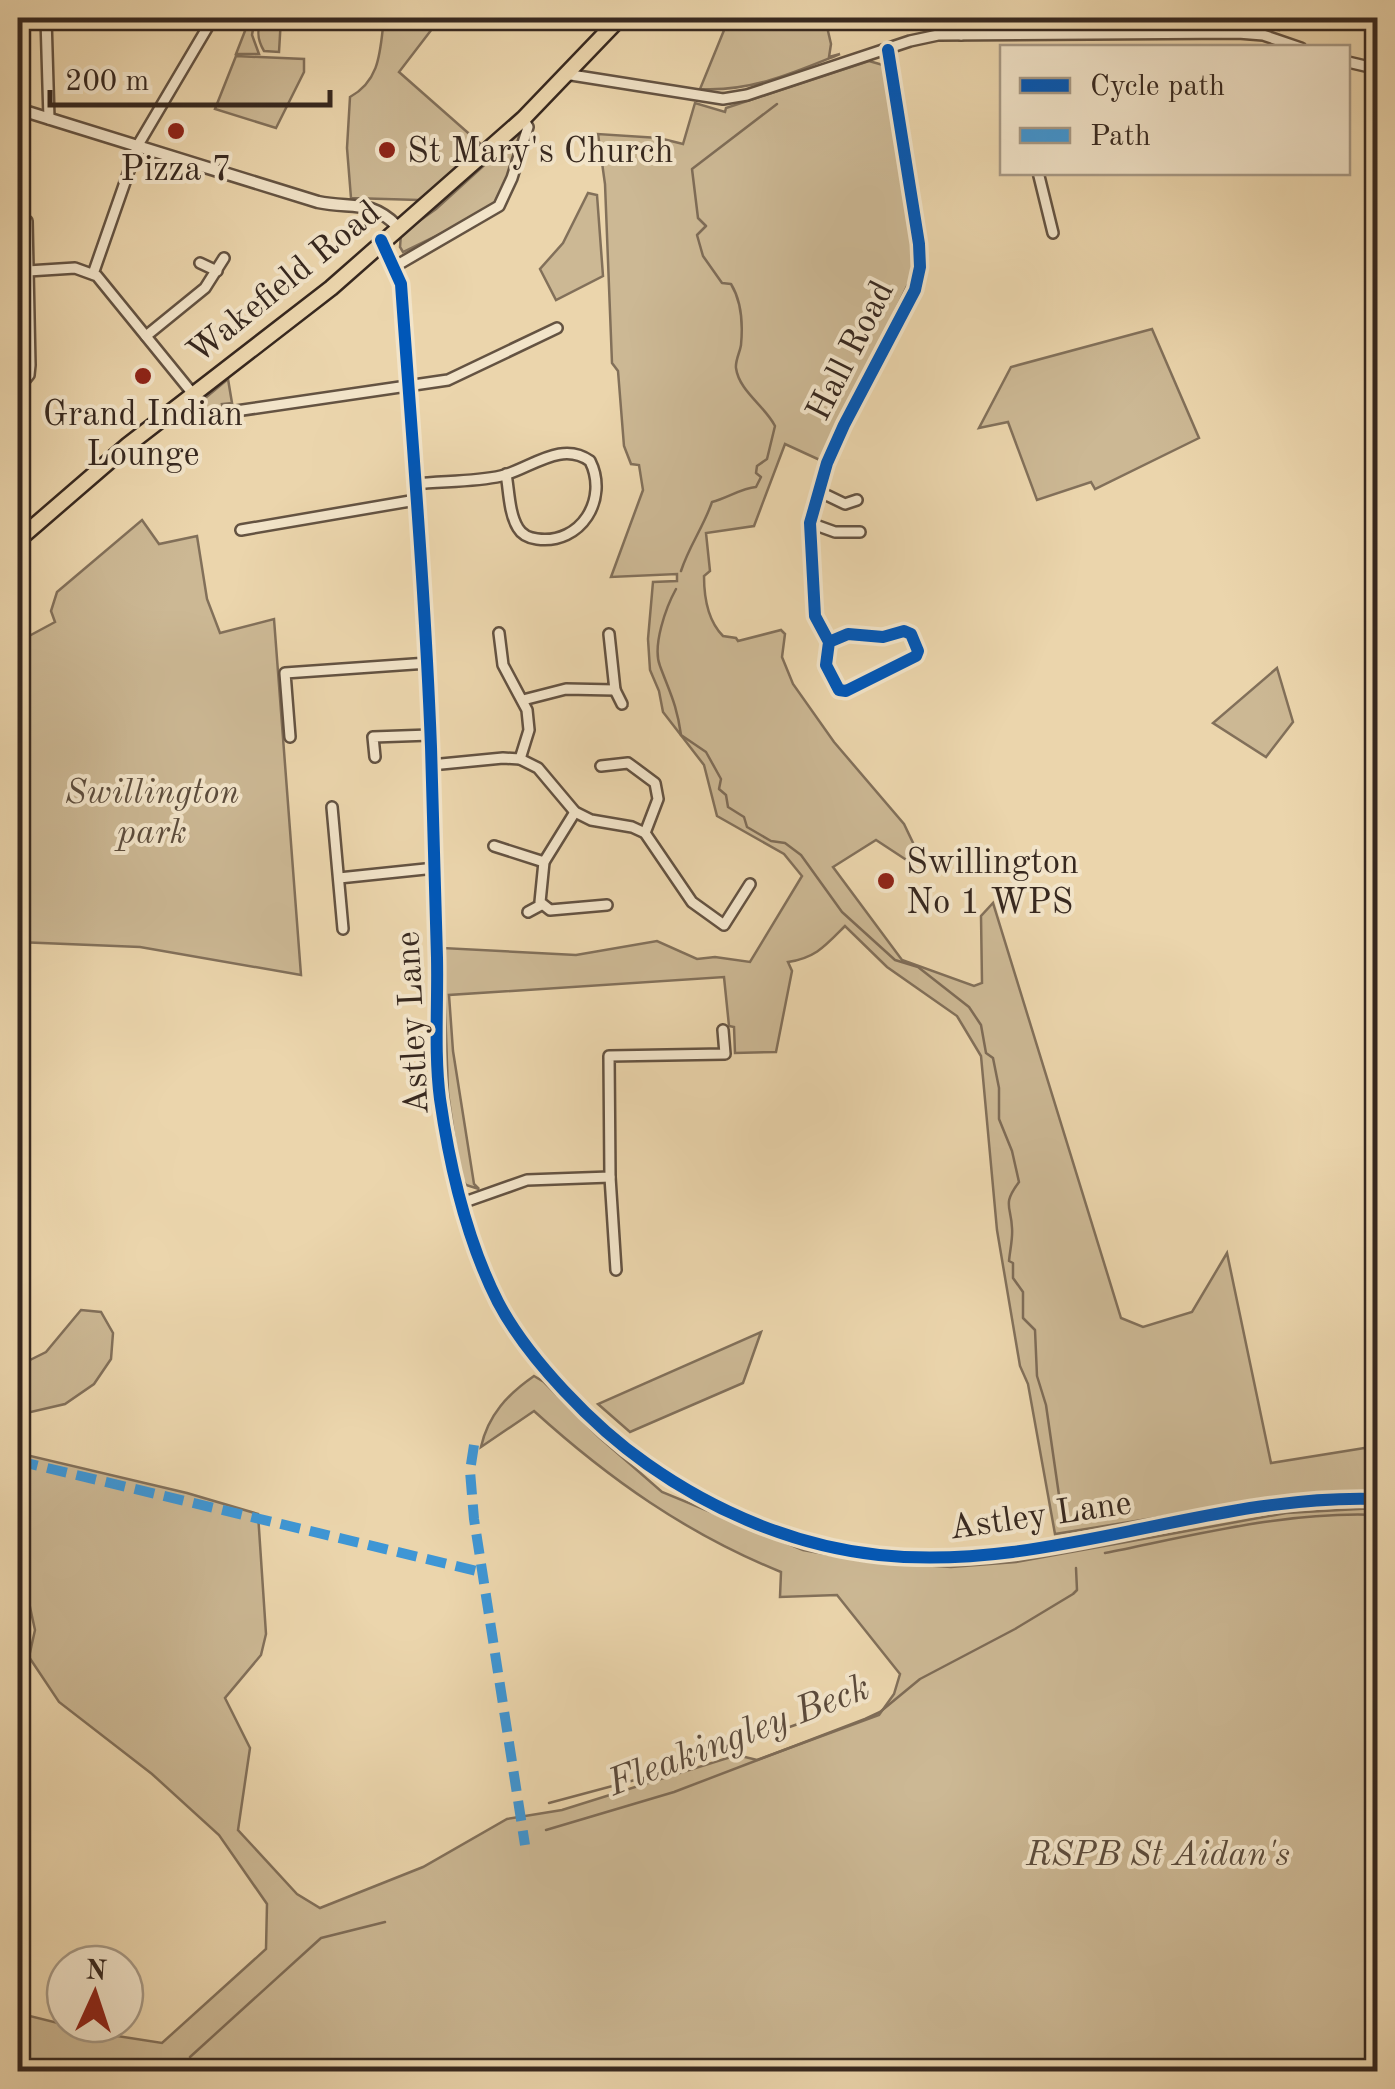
<svg xmlns="http://www.w3.org/2000/svg" width="1395" height="2089" font-family="'Old Standard TT',serif">
  <style>
    .green { fill: #ccb894; stroke: #82705a; stroke-width: 2.5 }
    .lines { fill: none; stroke-linecap: round; stroke-linejoin: round }
    .stream { stroke: #7e6c57; stroke-width: 2.5 }
    .minor-casing { stroke: #645342; stroke-width: 14 }
    .tertiary-casing { stroke: #645342; stroke-width: 15 }
    .primary-casing { stroke: #37281f; stroke-width: 19 }
    .minor { stroke: #f2e4c9; stroke-width: 9 }
    .tertiary { stroke: #f2e4c9; stroke-width: 10 }
    .primary { stroke: #ebd5ac; stroke-width: 14 }
    .quiet { stroke: #3e96d5; stroke-width: 10; stroke-dasharray: 20 10; stroke-linecap: butt }
    .cycleway-casing { stroke: #f2e4c9; stroke-width: 19 }
    .cycleway { stroke: #0057b8; stroke-width: 12 }
    .poi-dot { fill: #8f2418; stroke: #f2e4c9; stroke-width: 4 }
    .labels { text-anchor: middle; stroke-width: 8; stroke-linejoin: round; paint-order: stroke }
    .poi-label { font-size: 35px; fill: #37281f; stroke: #f2e4c9; text-anchor: start }
    .street-label { font-size: 35px; fill: #37281f; stroke: #f2e4c9 }
    .park-label { font-size: 35px; font-style: italic; fill: #5c4c3c; stroke: #f2e4c9 }
    .water-label { font-size: 38px; font-style: italic; fill: #5b4a3b; stroke: #f2e4c9 }
  </style>
  <rect width="100%" height="100%" fill="#ebd5ac"/>
  <filter id="stains"><feTurbulence type="fractalNoise" baseFrequency=".002" numOctaves="4"/><feColorMatrix values="0 0 0 0 .2 0 0 0 0 .09 0 0 0 0 .02 0 0 0 .5 -.17"/></filter>
  <radialGradient id="worn" r=".72"><stop offset=".6" stop-color="#630" stop-opacity="0"/><stop offset="1" stop-color="#630" stop-opacity=".3"/></radialGradient>
  <g class="green">
    <path d="M250,18H255L252,35L259,54H236Z"/>
    <path d="M263,18H268V24H274L275,18H281L279,52L264,51C257,39 256,29 263,18Z"/>
    <path d="M384,18H418L432,29L399,72L483,146L419,200L351,198L347,148L350,97C381,80 380,50 384,18Z"/>
    <path d="M729,18H825L831,44L829,57L840,54C793,73 751,92 700,89Z"/>
    <path d="M1078,18H1280L1279,30L1243,26L1077,29Z"/>
    <path d="M236,56L304,59V72L276,128L215,109Z"/>
    <path d="M869,61L883,65L914,249L911,278L822,461L785,444L754,526L706,533L710,571L704,576C704,597 707,620 723,636L736,638L738,641L781,630L785,634L782,657L793,684L834,742L904,824L915,847L908,861L876,840L833,867L902,960L974,986L982,983L981,916L993,903L1121,1318L1143,1327L1192,1312L1227,1253L1271,1463L1377,1446V1494L1272,1499L1055,1534L1028,1384L1020,1366L997,1230L981,1056L957,1016L887,967L845,926C826,945 816,958 788,962L792,971L776,1052L735,1053L734,1027L729,1026L724,977L449,995L453,1051L474,1184L479,1189L466,1185L460,1176L448,1093L443,948L576,955L657,941L697,959L715,957L750,962L802,876L784,854L717,816L704,765L663,712L659,691L650,670L648,639L653,582L677,581V574L611,577L643,490L639,465L631,464L624,446L618,371L612,363L605,184L598,134L659,138L683,144L695,103L725,112L726,108Z"/>
    <path d="M523,130L507,180L491,209L403,252L400,247L401,234L436,209Z"/>
    <path d="M588,193L597,195L603,276L556,300L540,269L563,243Z"/>
    <path d="M1152,329L1199,438L1095,489L1091,482L1037,500L1008,422L979,428L1011,367Z"/>
    <path d="M228,379L232,403L222,404L223,408L186,414Z"/>
    <path d="M142,520L159,544L197,536L207,599L220,633L274,619L301,975L140,947L18,942V642L55,622L51,611L57,592Z"/>
    <path d="M1277,668L1293,722L1266,757L1213,723Z"/>
    <path d="M81,1310L101,1312L113,1333L111,1359L94,1384L65,1404L18,1415V1366L46,1352Z"/>
    <path d="M761,1332L743,1383L630,1432L598,1404Z"/>
    <path d="M534,1376L544,1382L599,1437L662,1492L803,1550L865,1561L951,1567L1016,1562L1286,1513L1377,1508V2071H18V2013L98,2033L162,2043L266,1949L267,1904L219,1835L152,1774L59,1702L29,1657L35,1630L18,1552V1453L187,1493L258,1514L266,1634L261,1655L225,1698L250,1748L238,1830L297,1894L320,1908L423,1867L507,1819L562,1810L737,1755L757,1760L879,1715L894,1694L900,1674L837,1595L780,1597L781,1572C687,1534 609,1479 534,1411L481,1447C488,1415 508,1394 534,1376Z"/>
  </g>
  <g class="lines">
    <g class="stream">
      <path d="M681,571C689,546 704,526 712,502C727,498 742,488 756,487L761,477L756,473L757,466L767,459L775,426C765,406 739,391 736,368C735,361 740,352 741,345C743,324 742,302 731,284L722,283L703,256L697,235L706,226L698,218L692,169L777,104"/>
      <path d="M676,589C666,607 652,646 660,666C670,693 677,705 681,735L706,752L721,779L719,789L726,795L728,807L744,817L747,827L771,841L785,843L801,855L842,912L895,960L918,967L969,1007L981,1025L986,1053L993,1058L999,1088V1119L1012,1151L1019,1182C1002,1205 1011,1205 1012,1228C1013,1238 1010,1250 1009,1261L1013,1263V1278L1023,1292V1318L1035,1330L1037,1376L1046,1405L1063,1523"/>
      <path d="M1105,1553C1195,1535 1286,1511 1378,1515"/>
      <path d="M549,1803L646,1777L798,1724"/>
      <path d="M546,1830L674,1792L865,1719L880,1712L920,1679L1015,1629L1073,1594L1077,1590L1076,1568"/>
      <path d="M190,2057L321,1938L385,1922"/>
    </g>
    <g class="minor-casing">
      <g id="minor">
        <path d="M46,18L49,119"/>
        <path d="M957,18L961,35"/>
        <path d="M1348,62L1378,69"/>
        <path d="M565,74L723,99L747,95L910,41L938,35L1238,33L1263,35L1301,48"/>
        <path d="M1038,172L1053,233"/>
        <path d="M382,242L401,284C412,438 425,592 431,747C433,817 435,888 437,958C438,1004 434,1053 440,1099C450,1169 466,1239 498,1302C528,1359 594,1427 647,1464C715,1512 795,1546 879,1555C1048,1573 1209,1493 1378,1499"/>
        <path d="M200,263L217,271"/>
        <path d="M394,267L499,206L512,178L528,127L523,119"/>
        <path d="M28,271L75,268L97,276L193,394"/>
        <path d="M93,274L138,145L213,18"/>
        <path d="M146,336L205,288L224,258"/>
        <path d="M18,389L29,375L30,365L27,221"/>
        <path d="M188,418L448,380L557,328"/>
        <path d="M415,484C443,481 474,482 501,476C530,469 561,440 590,461C609,499 581,545 537,539C529,538 522,535 518,528C509,514 509,490 506,474"/>
        <path d="M818,491L845,504L857,500"/>
        <path d="M810,523L835,532H860"/>
        <path d="M241,530L416,500"/>
        <path d="M499,633L503,665L527,710L529,730L520,759"/>
        <path d="M829,642L848,634L883,637L904,631L911,634L918,651L916,656L846,691L839,690L826,665L829,642L815,616L810,523L827,463L844,425L915,290L920,267L919,244L888,50"/>
        <path d="M615,690L622,704"/>
        <path d="M523,700L566,689L615,690L609,634"/>
        <path d="M290,737L285,673L428,663"/>
        <path d="M375,757L373,737L430,735"/>
        <path d="M431,765L503,758L520,759L538,768L575,812L591,820L632,827L645,833L692,902L724,925L750,884"/>
        <path d="M601,766L628,763L655,783L658,799L645,833"/>
        <path d="M332,807L343,929"/>
        <path d="M575,812L544,862L540,902L550,910L607,905"/>
        <path d="M494,846L544,862"/>
        <path d="M339,878L435,868"/>
        <path d="M528,912L541,905"/>
        <path d="M610,1177L616,1270"/>
        <path d="M459,1204L527,1180L610,1177L609,1056L725,1054L723,1030"/>
      </g>
    </g>
    <g class="tertiary-casing">
      <path id="tertiary" d="M18,109L318,202C352,209 370,199 397,226"/>
    </g>
    <g class="primary-casing">
      <path id="primary" d="M18,540L128,445L331,288L523,119L620,18"/>
    </g>
    <use href="#minor" class="minor"/>
    <use href="#tertiary" class="tertiary"/>
    <use href="#primary" class="primary"/>
    <g class="quiet">
      <path d="M474,1445L470,1471L474,1519L525,1845"/>
      <path d="M18,1461L481,1572"/>
    </g>
    <g class="cycleway-casing">
      <g id="cycleway">
        <path d="M381,240L401,284C412,438 425,592 431,747C433,817 435,888 437,958C438,1004 434,1053 440,1099C450,1169 466,1239 498,1302C528,1359 594,1427 647,1464C715,1512 795,1546 879,1555C1048,1573 1209,1493 1378,1499"/>
        <path d="M829,642L848,634L883,637L904,631L911,634L918,651L916,656L846,691L839,690L826,665L829,642L815,616L810,523L827,463L844,425L915,290L920,267L919,244L888,50"/>
      </g>
    </g>
    <use href="#cycleway" class="cycleway"/>
  </g>
  <g class="poi-dot">
    <circle cx="176" cy="131" r="10"/>
    <circle cx="387" cy="150" r="10"/>
    <circle cx="143" cy="376" r="10"/>
    <circle cx="886" cy="881" r="10"/>
  </g>
  <g class="labels">
    <g class="poi-label">
      <text x="407" y="162">St Mary's Church</text>
      <text x="176" y="180" text-anchor="middle">Pizza 7</text>
      <text x="143" y="425" text-anchor="middle">Grand Indian<tspan x="143" dy="40">Lounge</tspan></text>
      <text x="906" y="873">Swillington<tspan x="906" dy="40">No 1 WPS</tspan></text>
    </g>
    <g class="street-label">
      <text transform="translate(283 281) rotate(-39)" y="12">Wakefield Road</text>
      <text transform="translate(849 350) rotate(-63)" y="12">Hall Road</text>
      <text transform="translate(411 1023) rotate(-93)" y="12">Astley Lane</text>
      <text transform="translate(1040 1514) rotate(-8)" y="12">Astley Lane</text>
    </g>
    <g class="park-label">
      <text x="152" y="803">Swillington<tspan x="152" dy="40">park</tspan></text>
      <text x="1158" y="1865">RSPB St Aidan's</text>
    </g>
    <g class="water-label">
      <text transform="translate(738 1734) rotate(-21)" y="13">Fleakingley Beck</text>
    </g>
  </g>
  <rect width="1395" height="2089" fill="none" stroke="#ebd5ac" stroke-width="60"/>
  <rect x="20" y="20" width="1355" height="2049" fill="none" stroke="#37281f" stroke-width="5"/>
  <rect x="30" y="30" width="1335" height="2029" fill="none" stroke="#37281f" stroke-width="2.5"/>
  <rect x="1000" y="45" width="350" height="130" fill="#f2e4c9" stroke="#a79985" stroke-width="2.5"/>
  <rect x="1020" y="78" width="50" height="15" fill="#0057b8" stroke="#a79985" stroke-width="2.5"/>
  <text x="1090" y="95" font-size="30" fill="#37281f">Cycle path</text>
  <rect x="1020" y="128" width="50" height="15" fill="#3e96d5" stroke="#a79985" stroke-width="2.5"/>
  <text x="1090" y="145" font-size="30" fill="#37281f">Path</text>
  <g transform="translate(95 1994) rotate(3)"><circle r="48" fill="#f2e4c9" stroke="#a79985" stroke-width="2.5"/>
  <path d="M0-8L18 38L0 25L-18 38Z" fill="#8f2418"/>
  <text y="-15" font-size="28" font-weight="bold" text-anchor="middle" fill="#37281f">N</text>
  </g>
  <path d="M50 90v15h280v-15" fill="none" stroke="#37281f" stroke-width="5"/>
  <text x="65" y="90" font-size="30" fill="#37281f" stroke="#f2e4c9" stroke-width="8" paint-order="stroke">200 m</text>
  <rect width="100%" height="100%" filter="url(#stains)"/>
  <rect width="100%" height="100%" fill="url(#worn)"/>
</svg>
